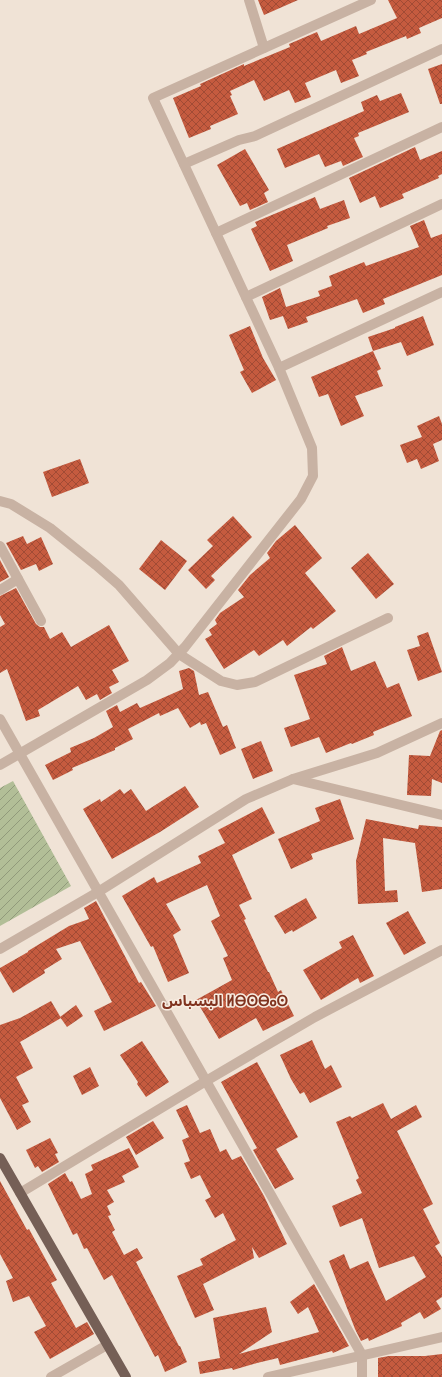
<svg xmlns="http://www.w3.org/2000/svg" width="442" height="1377" font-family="Lato,'Noto Sans Arabic','Noto Sans Tifinagh',sans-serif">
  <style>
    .garden { fill: url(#garden-furrows) }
    .building { fill: url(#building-cross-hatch) }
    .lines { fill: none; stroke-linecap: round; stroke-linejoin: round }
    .minor { stroke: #c8b2a3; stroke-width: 10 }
    .major { stroke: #755f56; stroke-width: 10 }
    .labels { text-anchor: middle; stroke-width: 3; stroke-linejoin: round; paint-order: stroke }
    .district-label { font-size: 15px; font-weight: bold; fill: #80331f; stroke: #f8ede2 }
  </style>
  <defs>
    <pattern id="garden-furrows" width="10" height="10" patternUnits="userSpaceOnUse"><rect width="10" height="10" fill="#b2be97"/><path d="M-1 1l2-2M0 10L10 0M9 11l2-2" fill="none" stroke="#919a7b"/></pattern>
    <pattern id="building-cross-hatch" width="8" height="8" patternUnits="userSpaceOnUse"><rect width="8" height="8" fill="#c55b3f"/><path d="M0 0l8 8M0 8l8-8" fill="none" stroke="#a14b35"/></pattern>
  </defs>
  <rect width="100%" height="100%" fill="#f0e3d6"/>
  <path class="garden" d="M13,781L71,886L0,926V788Z"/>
  <g class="building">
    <path d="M258,0H298L264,15Z"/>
    <path d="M388,0H442V18L419,28L421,33L407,39L406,36L366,52L367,54L352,60L359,76L341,83L336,70L305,83L311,97L295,103L289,90L264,101L254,80L230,91L232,95L230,96L238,114L210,126L211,129L189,138L173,98L201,86L200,84L244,64V66L290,47L289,44L317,32L321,41L356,26L359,34L397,18Z"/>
    <path d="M442,64V104H440L428,69Z"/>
    <path d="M401,93L409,112L358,133L359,136L354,138L363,157L343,166L341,161L325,167L319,154L285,168L277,149L364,111L361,102L377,95L380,101Z"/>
    <path d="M415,147L420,160L442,151V174L438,176L439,178L402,194L404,198L380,208L375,196L360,203L349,178Z"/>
    <path d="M245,149L269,190L264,193L268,202L250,210L247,203L240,206L217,165Z"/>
    <path d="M315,197L320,209L344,200L350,218L327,226L328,228L287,245L293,261L270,271L251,229L257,226L255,222Z"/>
    <path d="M424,220L431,238L442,234V275L383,299L385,304L363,313L357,299L306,317L308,322L288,329L283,316L270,320L262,297L280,288L286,307L320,296L318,291L332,286L329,276L364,262L366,266L419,247L410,226Z"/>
    <path d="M423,316L434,345L407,356L401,342L373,351L368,337L395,328V327Z"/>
    <path d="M250,326L263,358L276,380L252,393L240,372L244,370L229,335Z"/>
    <path d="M373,351L381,369L377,371L383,386L355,396L364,416L341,426L328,394L319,397L311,377Z"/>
    <path d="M439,416L442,424V440L433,444L439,461L421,469L417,459L407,463L400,445L422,437L417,426Z"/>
    <path d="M80,459L89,483L52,497L43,472Z"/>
    <path d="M233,516L252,537L211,576L215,580L206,589L188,570L213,546L207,540Z"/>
    <path d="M295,525L322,558L305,573L336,611L313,629L311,627L287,646L283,640L259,656L254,650L224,669L205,639L212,635L209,630L217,624L215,620L220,613L244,597L238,590L250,575L270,558L267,553L276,541Z"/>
    <path d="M23,536L27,544L41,537L53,564L39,571L36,564L21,570L6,543Z"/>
    <path d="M161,540L187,561L165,590L139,569Z"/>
    <path d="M368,553L394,584L376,599L351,568Z"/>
    <path d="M0,560L9,577L0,582Z"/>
    <path d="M16,588L36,624L40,627H44L50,639L62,632L71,647L109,625L129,661L112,670L119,682L109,687L112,693L100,700L97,694L86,700L78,686L38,710L40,716L26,721L7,669L0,673V627L5,624L0,615V596Z"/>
    <path d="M428,632L442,672L418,681L407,650L420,646L417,636Z"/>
    <path d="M342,647L351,671L375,661L387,688L399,683L412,716L373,732L374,735L352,744L351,743L326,753L319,737L291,747L284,728L310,719L294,675L327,664L324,656Z"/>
    <path d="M189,668L194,671L199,695L208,692L223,727L227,725L236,748L220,755L206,723L201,725L200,722L190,728L178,708L160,716L159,713L128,729L133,739L115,748V750L72,768L73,770L53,780L45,765L71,752L70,748L94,738L113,727L106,711L117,705L120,712L137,703L140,708L183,689L179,671Z"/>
    <path d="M442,730V783L432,779L431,796L407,795L409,755L430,756L440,731Z"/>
    <path d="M261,741L273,771L253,779L241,749Z"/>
    <path d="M185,786L199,807L160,832L112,859L83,809L100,799L101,802L120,789L124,794L131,789L146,811Z"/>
    <path d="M340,799L354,839L311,854L313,859L291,869L278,839L320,821L315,808Z"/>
    <path d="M262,807L275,833L232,855L252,899L239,905L246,919L244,920L268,972H269L278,992L281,990L294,1016L263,1031L256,1018L219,1039L196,1000L232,980L223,958L228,956L211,921L220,916L207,885L166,904L181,930L173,935L189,973L168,982L153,946L151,947L122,896L154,877L157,883L201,863L198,856L225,843L218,830Z"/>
    <path d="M366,819L418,829L419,825L442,827V889L422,892L415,843L383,838L385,891L397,890L398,902L358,904L356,861Z"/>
    <path d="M306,898L317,918L293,932L292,930L285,934L274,916Z"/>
    <path d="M96,901L139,983L141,982L156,1006L104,1031L94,1011L112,1002L80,941L56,949L62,959L44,970L45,973L13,993L0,971V968L28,952V951L69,926L89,919L84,908Z"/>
    <path d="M408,911L426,943L404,955L386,923Z"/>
    <path d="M353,935L374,976L360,983L358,978L321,1000L303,970L342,948L339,942Z"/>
    <path d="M51,1001L61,1018L20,1042L33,1068L16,1077L29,1102L22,1105L31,1122L17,1130L0,1098V1025L20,1018Z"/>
    <path d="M76,1005L83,1016L67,1027L60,1017Z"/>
    <path d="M312,1040L325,1069L331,1065L342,1087L310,1103L304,1092L300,1094L291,1079L280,1055Z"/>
    <path d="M142,1041L169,1082L146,1097L137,1084L138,1082L120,1055Z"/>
    <path d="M257,1062L298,1137L276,1149L294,1179L275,1189L253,1150L257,1148L221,1082Z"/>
    <path d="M90,1067L99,1086L82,1095L73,1076Z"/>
    <path d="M383,1103L391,1119L416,1105L422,1117L397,1131L433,1204L423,1209L440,1243L435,1246L442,1257V1297L436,1301L441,1309L424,1319L420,1312L401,1323L402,1326L369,1341L368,1338L361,1341L355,1329L329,1261L344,1254L350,1269L368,1261L386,1301L426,1277L414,1256L379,1268L362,1218L340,1227L332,1206L362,1193L356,1180L359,1178L336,1122L350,1116L352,1118Z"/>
    <path d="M187,1105L200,1133L210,1129L220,1152L226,1149L232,1160L241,1156L264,1196L287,1244L259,1258L252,1247L254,1258L203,1284L214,1310L195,1318L177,1276L203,1265L200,1259L236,1240L223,1213L215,1218L205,1200L211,1197L200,1175L191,1179L184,1163L190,1161L182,1140L189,1137L176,1110Z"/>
    <path d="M153,1121L164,1138L136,1155L126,1137Z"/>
    <path d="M50,1138L58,1153L55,1154L59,1162L42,1172L38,1166L35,1168L26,1150Z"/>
    <path d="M129,1148L139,1167L122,1176L125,1182L107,1190L114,1202L107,1206L111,1215L108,1216L115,1230L112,1232L124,1255L137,1248L143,1258L136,1262L179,1346H180L187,1362L165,1372L158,1355L155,1357L112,1275L104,1280L87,1248L84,1249L77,1233L73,1235L48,1184L65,1173L70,1182L72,1181L81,1199L92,1194L85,1174L93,1170L91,1165Z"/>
    <path d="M0,1181L27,1230L29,1229L57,1280L51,1283L76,1328L87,1322L94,1334L50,1359L34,1332L46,1326L29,1296L13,1302L6,1281L13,1278L0,1254Z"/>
    <path d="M314,1284L349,1346L333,1353L332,1351L280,1365L278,1358L257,1363L233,1370L232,1368L200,1374L198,1362L220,1358L213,1318L266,1307L272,1332L239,1354L319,1332L308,1307L298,1314L290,1302Z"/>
    <path d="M442,1354V1377H378V1358L389,1356H425Z"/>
  </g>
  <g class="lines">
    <g class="minor">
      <path d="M249,0L264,48"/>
      <path d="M184,164L239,140L255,136L442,49"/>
      <path d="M216,233L442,127"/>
      <path d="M246,297L442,204"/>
      <path d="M279,368L442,292"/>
      <path d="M0,501L11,504L50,528L96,565L119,585L179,654L221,681L237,685L255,682L388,618"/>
      <path d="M0,546L41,621"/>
      <path d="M0,590L18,579"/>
      <path d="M0,719L362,1355V1377"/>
      <path d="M0,765L147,680L170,663L185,647L301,499L313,476L312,448L279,368L153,98L371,0"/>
      <path d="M293,779L442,815"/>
      <path d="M0,949L98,892L246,799L293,779L377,753L442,723"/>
      <path d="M20,1193L206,1081L315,1017L442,950"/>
      <path d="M51,1377L107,1345"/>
      <path d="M268,1377L442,1337"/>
    </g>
    <path class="major" d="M0,1158L126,1377"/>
  </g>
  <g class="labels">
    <g class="district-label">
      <text x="225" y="1006">البسباس ⵍⴱⵙⴱⴰⵙ</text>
    </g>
  </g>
</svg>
